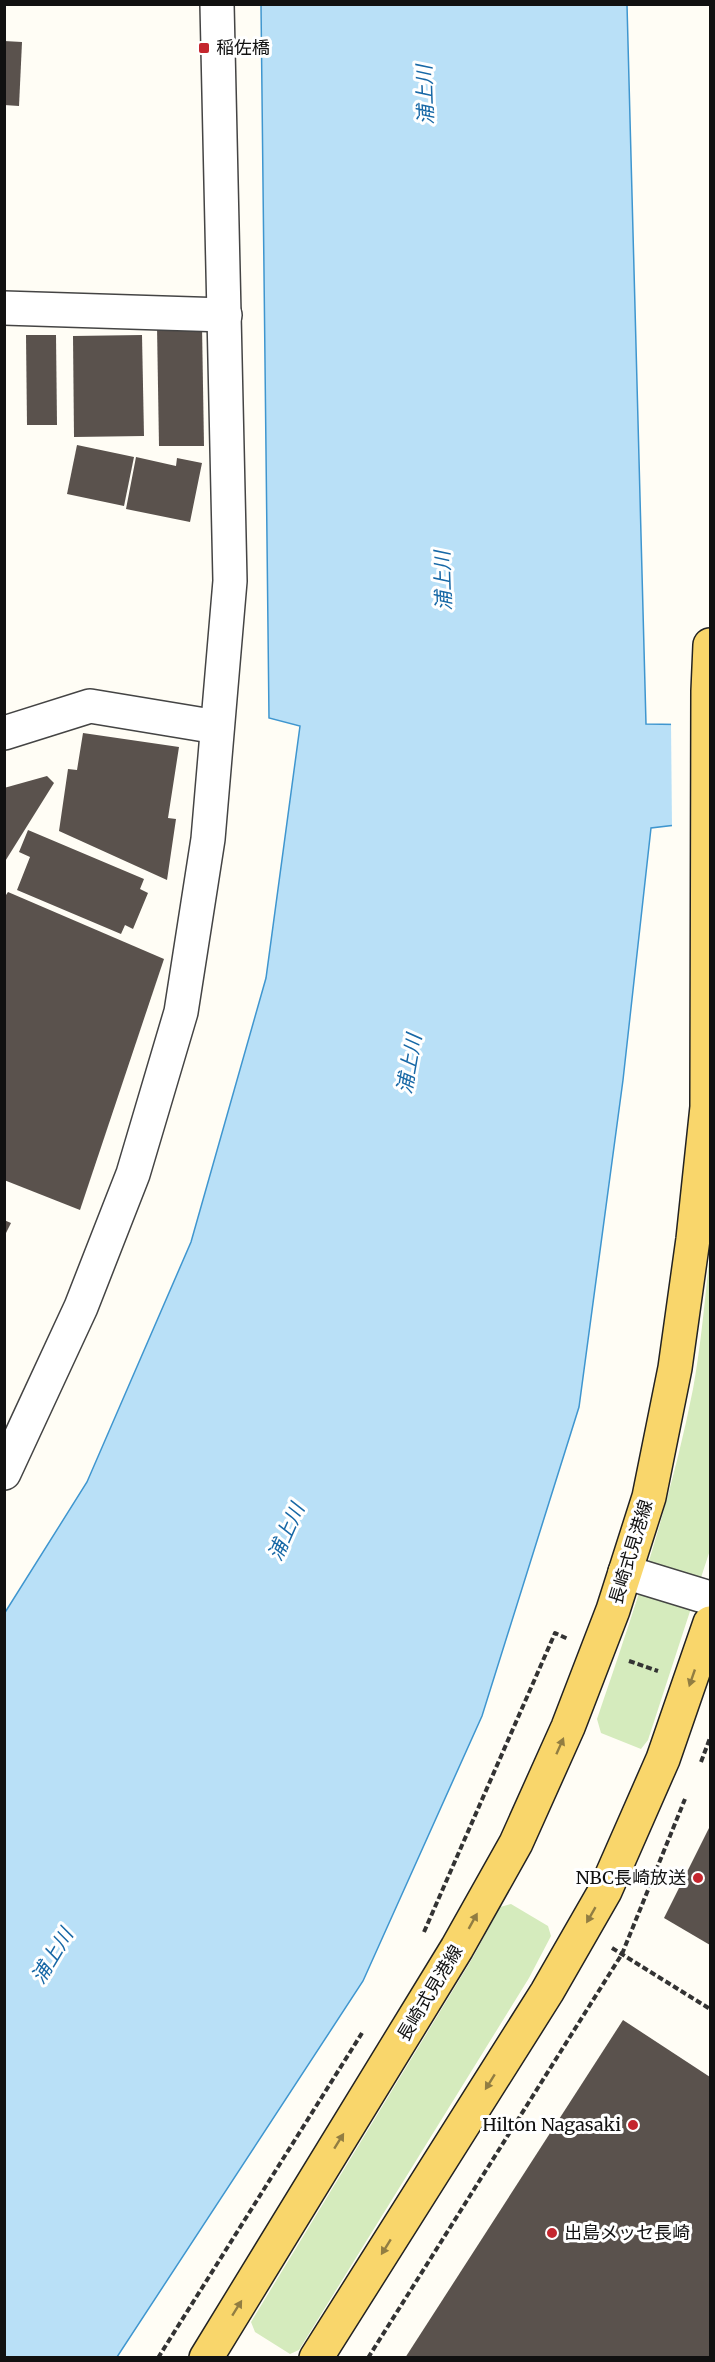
<svg xmlns="http://www.w3.org/2000/svg" width="715" height="2362" font-family="Merriweather,'Noto Sans JP',serif">
  <style>
    .green { fill: #d5ebbd }
    .water { fill: #b9e0f7; stroke: #3f96cf; stroke-width: 1.5 }
    .pier { fill: #fffdf5 }
    .building { fill: #5a524d }
    .lines { fill: none; stroke-linecap: round; stroke-linejoin: round }
    .minor-casing { stroke: #444; stroke-width: 36 }
    .major-casing { stroke: #222; stroke-width: 36 }
    .path { stroke: #333; stroke-width: 4; stroke-dasharray: 6 3; stroke-linecap: butt }
    .minor { stroke: #fff; stroke-width: 33 }
    .major { stroke: #f9d66b; stroke-width: 33 }
    .oneway { fill: #917d42 }
    .poi-dot { fill: #c4262e; stroke: #fff; stroke-width: 2 }
    .labels { text-anchor: middle; stroke-width: 6; stroke-linejoin: round; paint-order: stroke }
    .poi-label { font-size: 18px; fill: #111; stroke: #fff; text-anchor: start }
    .street-label { font-size: 18px; fill: #111; stroke: #fff }
    .water-label { font-size: 20px; font-style: italic; fill: #1768a6; stroke: #fff }
  </style>
  <rect width="100%" height="100%" fill="#fffdf5"/>
  <g class="green">
    <path d="M710,1253V1550L648,1740L641,1749L601,1733L597,1719C634,1611 671,1501 693,1389C701,1345 705,1298 710,1253Z"/>
    <path d="M511,1904L548,1926L551,1936L529,1978L299,2350L290,2354L255,2332L251,2322L472,1959L500,1907Z"/>
  </g>
  <path class="water" d="M261,5H627L646,724L710,725V821L651,828L623,1080L579,1407L482,1716L363,1981L117,2357H5L4,1614L87,1482L191,1242L266,978L300,726L269,718Z"/>
  <path class="pier" d="M671,721L710,722V825L672,828Z"/>
  <g class="building">
    <path d="M4,41L22,42L19,106L4,105Z"/>
    <path d="M157,326H202L204,446H159Z"/>
    <path d="M26,335H56L57,425H27Z"/>
    <path d="M142,335L144,436L74,437L73,336Z"/>
    <path d="M77,445L134,457L124,506L67,494Z"/>
    <path d="M136,457L176,466L177,458L202,463L190,522L126,509Z"/>
    <path d="M83,733L179,747L168,818L176,819L167,880L59,831L68,769L77,770Z"/>
    <path d="M47,776L54,783L4,863V788Z"/>
    <path d="M28,830L144,879L140,889L148,893L133,929L125,925L121,934L17,890L30,857L19,852Z"/>
    <path d="M8,892L164,959L80,1210L4,1180V898Z"/>
    <path d="M4,1220L11,1223L4,1237Z"/>
    <path d="M710,1826V1945L664,1918Z"/>
    <path d="M623,2020L710,2077V2358H405Z"/>
  </g>
  <g class="lines">
    <g class="minor-casing">
      <g id="minor">
        <path d="M4,308L225,315"/>
        <path d="M4,733L90,706L217,727"/>
        <path d="M4,1473L81,1307L133,1174L181,1012L208,839L230,581L217,4"/>
        <path d="M625,1572L710,1598"/>
      </g>
    </g>
    <g class="major-casing">
      <g id="major">
        <path d="M206,2358L457,1948L516,1843L568,1727L613,1610L649,1497L675,1368L693,1239L707,1107L708,691L710,645"/>
        <path d="M316,2358L547,1992L605,1891L663,1759L710,1623"/>
      </g>
    </g>
    <g class="path">
      <path d="M629,1661L658,1671"/>
      <path d="M701,1762L710,1738"/>
      <path d="M424,1932L555,1633L568,1639"/>
      <path d="M612,1948L710,2009"/>
      <path d="M158,2358L362,2033"/>
      <path d="M368,2358L622,1954L685,1799"/>
    </g>
    <use href="#minor" class="minor"/>
    <use href="#major" class="major"/>
  </g>
  <defs><path id="oneway-solid" d="M-6-.8H1V-3.2L6.5 0L1 3.2V.8H-6Z" transform="scale(1.5)"/></defs>
  <g class="oneway">
    <use href="#oneway-solid" transform="translate(692 1678) rotate(109)"/>
    <use href="#oneway-solid" transform="translate(560 1746) rotate(-66)"/>
    <use href="#oneway-solid" transform="translate(591 1915) rotate(120)"/>
    <use href="#oneway-solid" transform="translate(473 1921) rotate(-61)"/>
    <use href="#oneway-solid" transform="translate(490 2082) rotate(122)"/>
    <use href="#oneway-solid" transform="translate(339 2141) rotate(-58)"/>
    <use href="#oneway-solid" transform="translate(386 2247) rotate(122)"/>
    <use href="#oneway-solid" transform="translate(237 2308) rotate(-58)"/>
  </g>
  <g class="poi-dot">
    <rect x="198" y="42" width="12" height="12" rx="3"/>
    <circle cx="698" cy="1878" r="6"/>
    <circle cx="633" cy="2125" r="6"/>
    <circle cx="552" cy="2233" r="6"/>
  </g>
  <g class="labels">
    <g class="poi-label">
      <text x="216" y="54">稲佐橋</text>
      <text x="686" y="1884" text-anchor="end">NBC長崎放送</text>
      <text x="621" y="2131" text-anchor="end">Hilton Nagasaki</text>
      <text x="564" y="2239">出島メッセ長崎</text>
    </g>
    <g class="street-label">
      <text transform="translate(631 1552) rotate(-73)" y="6">長崎式見港線</text>
      <text transform="translate(430 1993) rotate(-59)" y="6">長崎式見港線</text>
    </g>
    <g class="water-label">
      <text transform="translate(425 95) rotate(-92)" y="7">浦上川</text>
      <text transform="translate(443 581) rotate(-92)" y="7">浦上川</text>
      <text transform="translate(409 1064) rotate(-80)" y="7">浦上川</text>
      <text transform="translate(286 1532) rotate(-66)" y="7">浦上川</text>
      <text transform="translate(52 1956) rotate(-59)" y="7">浦上川</text>
    </g>
  </g>
  <rect width="715" height="2362" fill="none" stroke="#111111" stroke-width="12"/>
</svg>
